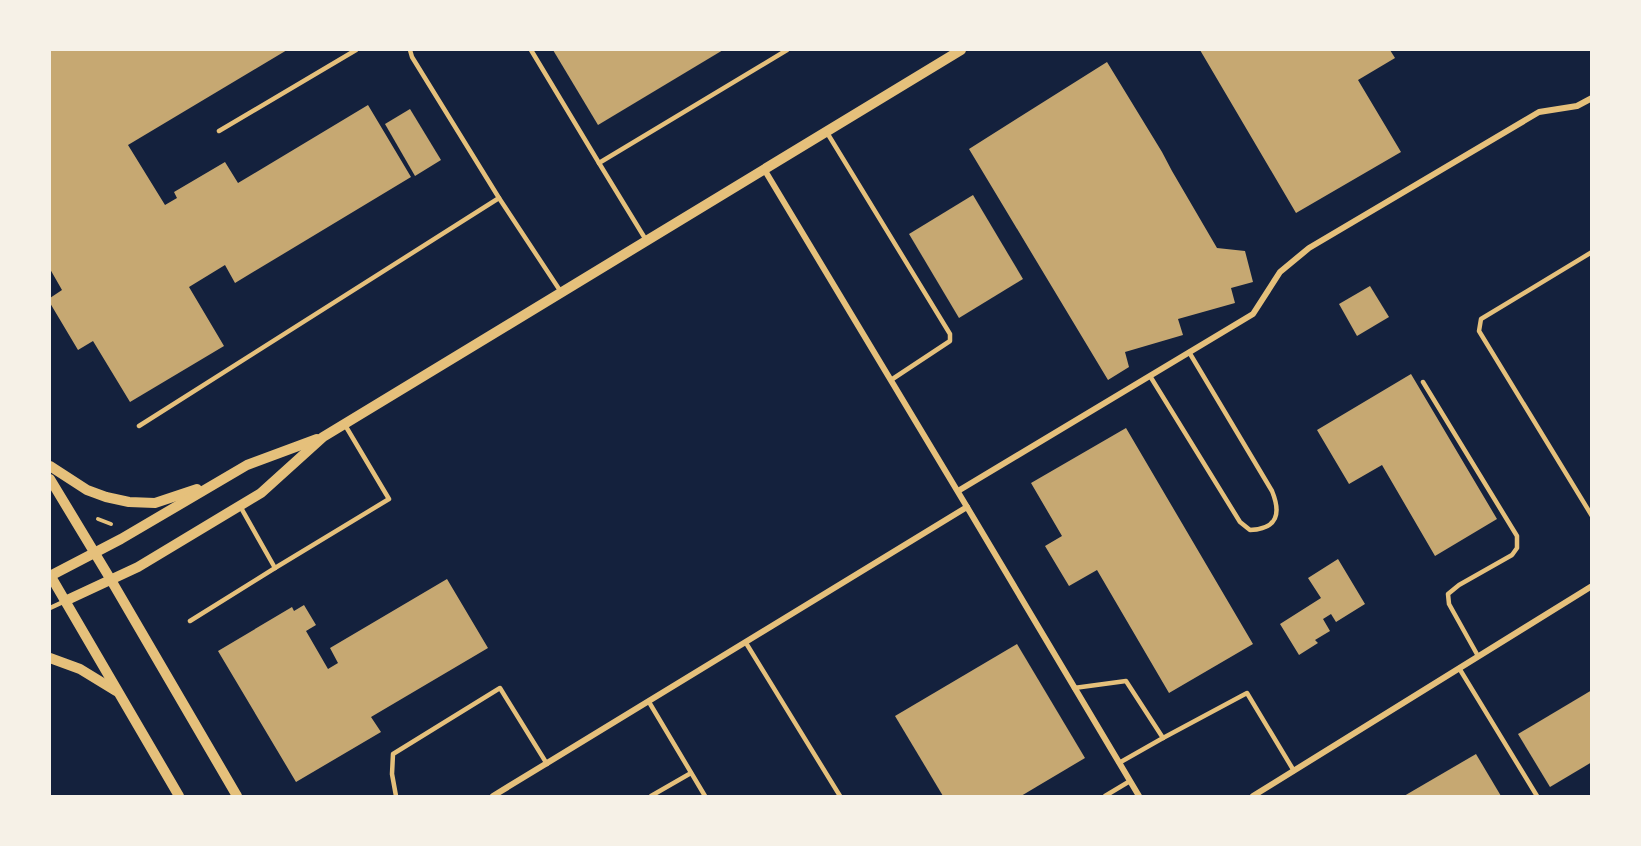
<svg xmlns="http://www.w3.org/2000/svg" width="1641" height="846" font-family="'Asap Condensed',sans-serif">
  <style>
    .building { fill: #c6a872 }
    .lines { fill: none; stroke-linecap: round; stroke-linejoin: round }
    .path { stroke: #e5c07b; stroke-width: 4 }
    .service { stroke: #e5c07b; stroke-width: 4.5 }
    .minor { stroke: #e5c07b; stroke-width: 6 }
    .tertiary { stroke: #e5c07b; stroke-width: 10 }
  </style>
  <rect width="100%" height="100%" fill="#14213d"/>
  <g class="building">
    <path d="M50,50H287L128,145L165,205L177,198L174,192L225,162L238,183L368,105L411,177L235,283L225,265L189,287L224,346L130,402L93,341L78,350L50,303V298L62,290L50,269Z"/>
    <path d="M553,50H723L598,125Z"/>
    <path d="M1200,50H1390L1395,58L1358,80L1401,152L1296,213Z"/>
    <path d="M1107,62L1162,152L1172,171L1217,248L1245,251L1253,282L1231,288L1235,303L1178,319L1183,335L1125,352L1129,367L1108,380L969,149Z"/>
    <path d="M410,109L441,160L415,176L385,124Z"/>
    <path d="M973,195L1023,279L959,318L909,234Z"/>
    <path d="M1370,286L1389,317L1357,336L1339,304Z"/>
    <path d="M1411,374L1497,519L1435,556L1382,465L1349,484L1317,430Z"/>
    <path d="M1126,428L1253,644L1169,693L1097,570L1069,586L1045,546L1062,536L1031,483Z"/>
    <path d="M1338,559L1365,604L1336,622L1331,614L1323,619L1330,631L1315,640L1318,643L1299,655L1280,624L1321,598L1308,578Z"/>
    <path d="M447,579L488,648L371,717L381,732L296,782L218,651L292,607L294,611L304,605L316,625L306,631L328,669L338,663L330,648Z"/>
    <path d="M1017,644L1085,758L1021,796H943L895,716Z"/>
    <path d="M1592,690V762L1550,787L1518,734Z"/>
    <path d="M1476,754L1501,796H1404Z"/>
  </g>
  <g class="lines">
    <path class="path" d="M98,519L111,524"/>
    <g class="service">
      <path d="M410,50L412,57L499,198L561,292"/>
      <path d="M531,50L599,163"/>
      <path d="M219,131L356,50"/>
      <path d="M826,131L950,334V341L891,380"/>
      <path d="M646,240L599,163L787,50"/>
      <path d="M1592,252L1481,319L1479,331L1592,516"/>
      <path d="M1150,376L1240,522L1250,530C1278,529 1281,513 1272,491L1189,352"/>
      <path d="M1423,382L1517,536V548L1512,555L1459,585L1448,594L1449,604L1478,656"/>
      <path d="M139,426L499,198"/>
      <path d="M275,568L389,499L345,425"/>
      <path d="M50,608L63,602"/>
      <path d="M190,621L275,568L240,506"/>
      <path d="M746,643L840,796"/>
      <path d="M1459,668L1537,796"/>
      <path d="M1074,688L1126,681L1163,738L1119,763"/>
      <path d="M649,702L705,796"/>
      <path d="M1163,738L1247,693L1294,771"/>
      <path d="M396,796L392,774L393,754L500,688L547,764"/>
      <path d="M651,796L691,773"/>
      <path d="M1105,796L1130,781"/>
    </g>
    <g class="minor">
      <path d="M764,169L967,507L1139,796"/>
      <path d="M958,491L1253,314L1280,272L1309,248L1539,112L1577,106L1592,98"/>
      <path d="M493,796L967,507"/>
      <path d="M1253,796L1592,586"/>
    </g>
    <g class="tertiary">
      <path d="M50,466L87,490L106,497L129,502L155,503L197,489"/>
      <path d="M50,479L111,580L237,796"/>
      <path d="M50,575L179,796"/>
      <path d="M50,576L121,539L247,465L317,439"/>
      <path d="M65,601L138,567L261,493L323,437L961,50"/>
      <path d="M50,658L80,669L116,691"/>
    </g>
  </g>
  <rect width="1641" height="846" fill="none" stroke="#f6f1e7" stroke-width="102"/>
</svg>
